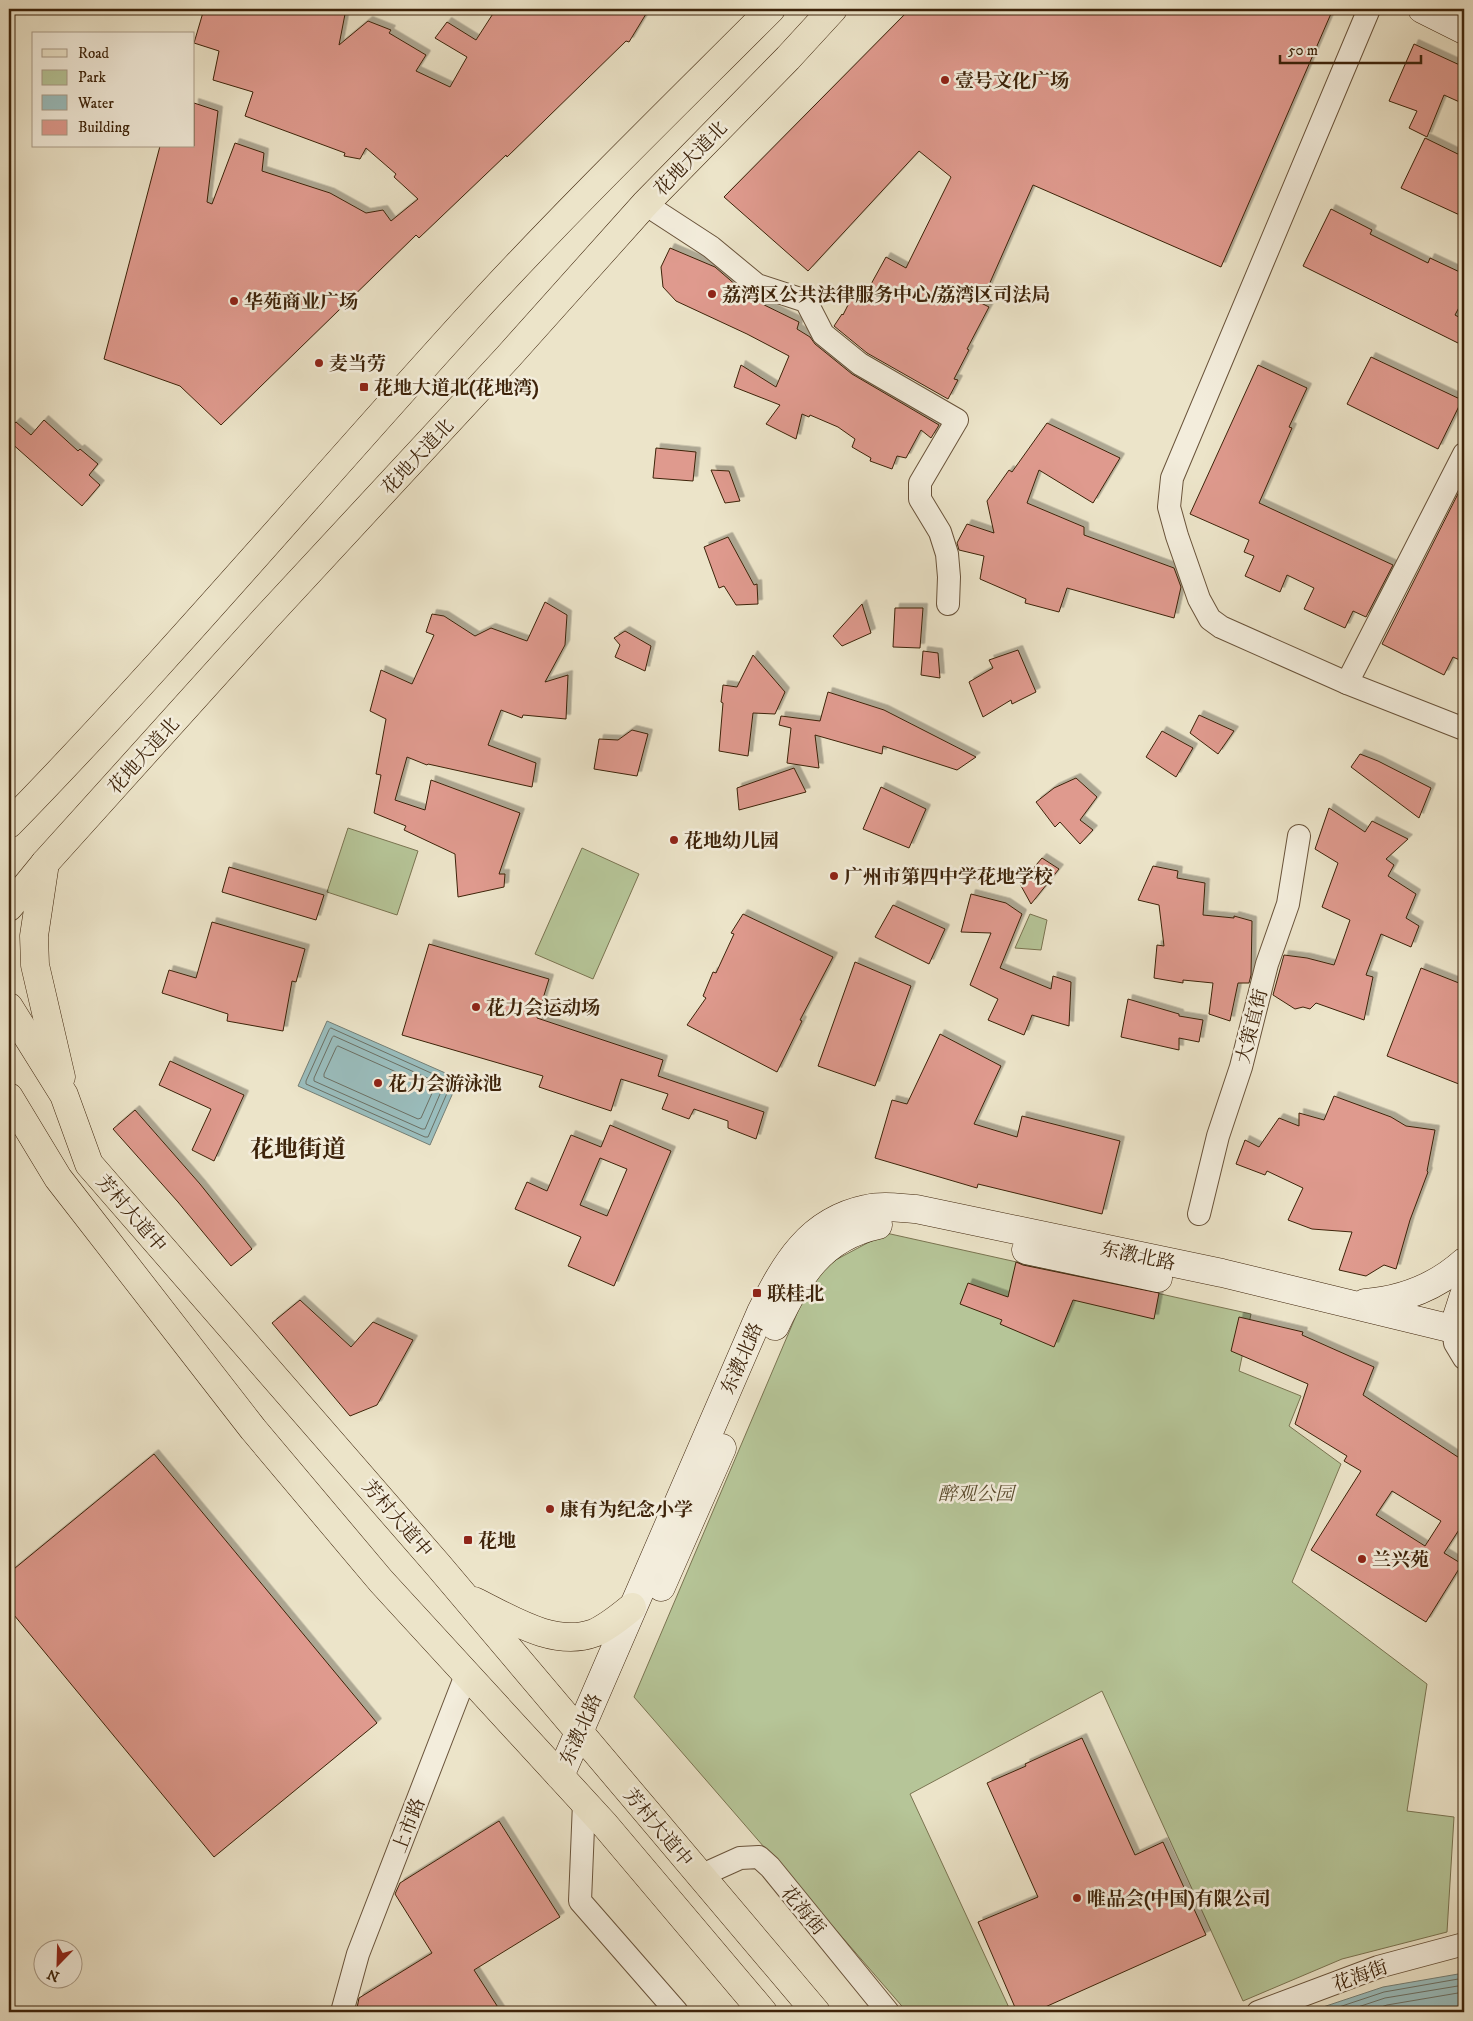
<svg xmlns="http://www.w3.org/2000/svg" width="1473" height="2021" font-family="'IM FELL DW Pica','Noto Serif SC',serif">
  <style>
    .green { fill: #b6c598; stroke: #7a7451 }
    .water { fill: #9abdbd; stroke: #757f75 }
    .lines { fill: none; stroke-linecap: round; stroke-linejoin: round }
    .shore { stroke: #6c7064; stroke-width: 1 }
    .building { fill: #df9a8e; stroke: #3d230a; fill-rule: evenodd; filter: url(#shadow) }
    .street-casing { stroke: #69533a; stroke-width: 24 }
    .secondary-casing { stroke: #3d230a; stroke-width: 29 }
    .primary-casing { stroke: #3d230a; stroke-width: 29 }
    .highway-casing { stroke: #3d230a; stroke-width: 29 }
    .street { stroke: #f3eddc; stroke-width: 22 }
    .secondary { stroke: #f3eddc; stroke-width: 28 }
    .primary { stroke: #ece4c9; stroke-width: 28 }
    .highway { stroke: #ece4c9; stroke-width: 28 }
    .poi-dot { fill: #8f2418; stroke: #f3eddc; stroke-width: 2 }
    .labels { text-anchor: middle; stroke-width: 5; stroke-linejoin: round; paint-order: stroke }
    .poi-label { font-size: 19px; font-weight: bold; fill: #3d230a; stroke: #f3eddc; text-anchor: start }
    .street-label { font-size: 19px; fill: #3d230a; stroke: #f3eddc }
    .park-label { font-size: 19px; font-style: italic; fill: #5b4c2e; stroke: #f3eddc }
    .district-label { font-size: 24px; font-weight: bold; fill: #3d230a; stroke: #f3eddc }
  </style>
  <defs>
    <filter id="shadow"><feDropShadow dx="4.5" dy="-4.5" stdDeviation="0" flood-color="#0004"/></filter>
  </defs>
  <rect width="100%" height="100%" fill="#ece4c9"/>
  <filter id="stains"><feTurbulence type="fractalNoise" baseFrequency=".004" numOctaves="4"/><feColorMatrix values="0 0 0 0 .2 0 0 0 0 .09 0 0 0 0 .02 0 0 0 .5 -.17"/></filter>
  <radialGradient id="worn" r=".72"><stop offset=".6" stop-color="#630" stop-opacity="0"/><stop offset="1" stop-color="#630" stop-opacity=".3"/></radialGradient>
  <g class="green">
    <path d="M348,828L418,851L397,915L327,892Z"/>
    <path d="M582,848L639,874L593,979L535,954Z"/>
    <path d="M1030,914L1047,920L1041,950L1015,948Z"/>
    <path d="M886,1233L1251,1314L1239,1371L1301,1396L1289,1426L1341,1464L1292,1582L1427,1684L1407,1811L1454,1817L1447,1932L1342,1959L1243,2001L1102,1691L910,1794L1011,2012H907L634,1697L815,1271Z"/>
  </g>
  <g class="water">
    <path d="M327,1021L459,1079L430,1145L298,1086Z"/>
    <path d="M1464,1973V2012H1308L1383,1987Z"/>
  </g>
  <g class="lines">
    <g class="shore">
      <path d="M331,1028L451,1082V1084L428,1137H425L306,1084V1081L329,1030Z"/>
      <path d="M334,1036L443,1085V1087L425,1129H422L314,1081V1078L332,1038Z"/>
      <path d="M338,1046L432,1088L433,1091L421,1118L418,1119L324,1077V1074L336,1048Z"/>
      <path d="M1324,2012L1384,1992L1464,1978"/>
      <path d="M1343,2012L1385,1998L1464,1985"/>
      <path d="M1366,2012L1387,2005L1464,1992"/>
    </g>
  </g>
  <g class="building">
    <path d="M204,9H346L339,45L368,21L391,30L389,33L426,55L416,71L450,87L467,57L435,38L447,22L476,40L496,9H649L629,42L626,41L507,157L506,155L419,238L416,235L221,425L180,386L104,359L160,146H194V103L218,111L207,202L212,204L235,143L264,153L262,171L330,193L366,213L383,210L391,221L418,199L394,177L396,174L366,148L360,159L344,156L345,153L245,116L253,92L213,80L219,51L194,43Z"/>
    <path d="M910,9H1333L1221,267L1033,185L981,303L989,307L967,349L969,350L954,379L958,380L948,399L867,353L834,326L842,314L843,315L856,289L865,295L886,257L906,268L951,177L919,151L808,271L724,197Z"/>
    <path d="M1414,44L1464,67V104L1444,95L1427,137L1409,128L1417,111L1389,101Z"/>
    <path d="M1425,138L1464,157V217L1401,188Z"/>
    <path d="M1331,209L1372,230L1370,234L1428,263L1430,258L1464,274V298L1455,315L1464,320V346L1303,266Z"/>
    <path d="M670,248L715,267L752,299L799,322L797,329L810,337L815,344L852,374L939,425L931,438L921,430L906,458L897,456L892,469L870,461L871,458L852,447L855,439L838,427L810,415L809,417L802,414L796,439L766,424L780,405L734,387L741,365L776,387L789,356L747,334L676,301L663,287L661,267Z"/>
    <path d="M1371,357L1462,400L1438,449L1347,404Z"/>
    <path d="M1258,365L1307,388L1289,427L1292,428L1259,503L1393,565L1366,617L1353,611L1345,628L1304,609L1314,588L1287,575L1280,592L1245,576L1254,556L1244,552L1249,540L1190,514Z"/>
    <path d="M44,420L78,451L80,449L98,464L89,475L100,485L82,506L9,441V429L16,422L31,435Z"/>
    <path d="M1047,423L1120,458L1093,503L1039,470L1027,503L1084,527V535L1174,568L1181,587L1174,618L1067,588L1059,612L1025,603L1026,599L980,579L984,556L959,550L957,543L967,524L994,533L987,501L1009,470L1012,472Z"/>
    <path d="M656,448L696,452L693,481L653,478Z"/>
    <path d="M711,470L729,471L740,501L725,503Z"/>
    <path d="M1464,482V662L1453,657L1444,675L1382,644Z"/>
    <path d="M728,537L754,585L757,584L758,604L736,605L724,586L719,588L704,547Z"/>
    <path d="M545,602L567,615L565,645L545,682L568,675L566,719L523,715L522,718L501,710L488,745L536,763L532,787L428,764L427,765L407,757L395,800L425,810L431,780L520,813L499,874H505L504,887L458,897L455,854L404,830L406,826L374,813L381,775L376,774L386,719L370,711L381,670L412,684L434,635L426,632L432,614L444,616L475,636L491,628L527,641Z"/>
    <path d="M862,604L871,633L842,646L833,636Z"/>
    <path d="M895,608H923L920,648L893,647Z"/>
    <path d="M625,631L651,646L645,671L615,657L620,645L614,638Z"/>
    <path d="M1018,650L1036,692L1012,704L1011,700L983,717L969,682L993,668L989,660Z"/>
    <path d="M923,651L938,653L940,678L921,675Z"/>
    <path d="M753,655L785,692L775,714L753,713L748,756L719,751L723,703L721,702L723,685L737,687Z"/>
    <path d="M828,692L884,710L976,757L957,770L883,746L882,754L815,735L819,768L787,763L791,728L779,725L781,716L820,721Z"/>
    <path d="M1199,715L1234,731L1218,754L1190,733Z"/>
    <path d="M632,730L648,734L637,776L594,769L599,739L618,740Z"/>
    <path d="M1162,731L1193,748L1176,777L1146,757Z"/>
    <path d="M1360,754L1378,761L1431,788L1419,818L1351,767Z"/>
    <path d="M794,768L806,792L739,810L737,788Z"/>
    <path d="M1076,778L1097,797L1080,820L1093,830L1080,844L1060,822L1055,827L1036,802L1054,788Z"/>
    <path d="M881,787L926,809L909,848L863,829Z"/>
    <path d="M1329,808L1365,832L1372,821L1408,839L1386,859L1394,865L1388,876L1416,894L1406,918L1419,926L1411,947L1381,934L1366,975L1373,977L1364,1020L1316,1003L1310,1009L1303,1007L1295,1009L1273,995L1284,955L1307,958L1334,965L1350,920L1322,907L1338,863L1315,849Z"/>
    <path d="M1042,858L1059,869L1031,904L1020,884Z"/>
    <path d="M1153,866L1178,871L1177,878L1205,883L1203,915L1234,918V916L1252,921L1251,975L1249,983H1238L1230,1021L1209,1014L1213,983L1183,980V983L1154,978L1157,945L1164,946L1159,905L1138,900Z"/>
    <path d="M229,867L324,895L316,920L222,892Z"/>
    <path d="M971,894L1006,903L1022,914L1000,968L1051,989L1053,976L1071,982L1069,1026L1032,1015L1024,1035L988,1020L998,999L970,985L991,933L961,932Z"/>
    <path d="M893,905L945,929L929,964L875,937Z"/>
    <path d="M743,914L833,957L800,1020L802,1021L777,1072L687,1025L706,998L703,996L713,972L716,973L734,934L731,933Z"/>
    <path d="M212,922L305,949L296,982L292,981L283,1031L227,1021L228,1014L162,993L169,970L196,978Z"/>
    <path d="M429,944L549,979L537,1018L663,1060L658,1076L764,1112L756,1139L728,1128V1121L694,1109L689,1119L662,1109L668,1094L621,1079L611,1111L539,1087L543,1076L402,1035Z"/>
    <path d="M855,962L911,986L875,1086L818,1066Z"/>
    <path d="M1421,968L1464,985V1086L1387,1056Z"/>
    <path d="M1128,999L1179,1014V1016L1203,1020L1199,1042L1179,1038V1050L1121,1037Z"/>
    <path d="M940,1034L1001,1066L974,1124L1017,1137L1022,1116L1120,1141L1102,1214L978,1184L977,1188L875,1158L892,1100L907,1104Z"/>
    <path d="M170,1061L244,1095L214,1161L192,1150L211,1109L159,1085Z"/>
    <path d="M1334,1096L1391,1117L1406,1126L1435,1130L1427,1171L1428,1172L1410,1220L1396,1269L1384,1265L1366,1276L1339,1270L1352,1232L1312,1229L1288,1220L1303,1188L1267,1171L1265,1175L1236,1164L1245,1140L1259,1147L1279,1118L1299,1126V1113L1324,1120Z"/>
    <path d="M135,1110L200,1184L252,1249L231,1266L178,1202L113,1129Z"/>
    <path d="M610,1125L671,1151L614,1286L568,1266L581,1237L515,1209L527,1182L547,1191L571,1135L601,1147ZM600,1158L627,1169L607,1216L580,1205Z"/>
    <path d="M1016,1262L1023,1265L1159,1293L1154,1319L1073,1300L1054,1347L1000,1324L1002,1320L960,1304L968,1283L1008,1297Z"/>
    <path d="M300,1300L351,1347L373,1322L413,1340L377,1405L350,1416L272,1323Z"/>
    <path d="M1239,1317L1303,1332L1302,1335L1374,1367L1363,1395L1464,1461V1522L1444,1553L1462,1564L1426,1622L1311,1550L1361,1471L1344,1461L1347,1456L1295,1424L1308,1384L1231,1351ZM1392,1491L1441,1521L1425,1546L1376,1515Z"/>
    <path d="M154,1454L377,1723L214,1857L9,1609V1573Z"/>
    <path d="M1082,1738L1135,1855L1163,1842L1206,1935L1034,2012H1017L978,1922L1038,1897L987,1783L1026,1766L1025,1764Z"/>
    <path d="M499,1821L560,1917L474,1970L501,2012H359L357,2008L359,1998L432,1953L395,1894L400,1883Z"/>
  </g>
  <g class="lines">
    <g class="street-casing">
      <g id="street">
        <path d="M1369,9L1172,478L1169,507L1177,536L1199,599L1210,619L1221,627L1347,683L1464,729"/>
        <path d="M645,204L711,247L757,285L806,301L823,334L860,364L957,420L920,483V499L940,532L947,554L949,577L948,604"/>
        <path d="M1347,683L1464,454"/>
        <path d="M1199,1214L1218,1136L1241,1067L1267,964L1288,904L1299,836"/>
        <path d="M1453,1329L1455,1343L1464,1358"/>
        <path d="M584,1803L580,1901L677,2012"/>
        <path d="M700,1876L740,1858L759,1857L770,1867L888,2012"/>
        <path d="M342,2012L358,1954L466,1675"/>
        <path d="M1258,2012L1378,1967L1464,1944"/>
      </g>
    </g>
    <g class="secondary-casing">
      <g id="secondary">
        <path d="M1422,9L1464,30"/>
        <path d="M1026,1250L1158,1278"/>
        <path d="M1365,1303C1402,1300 1436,1287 1464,1262"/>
        <path d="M775,1326C798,1277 821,1237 878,1225"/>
        <path d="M661,1587L722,1448"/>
        <path d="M560,1776L761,1312C785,1264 809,1221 866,1209C882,1205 900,1208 916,1209L1222,1273L1453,1329L1464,1295"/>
      </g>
    </g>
    <g class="primary-casing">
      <g id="primary">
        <path d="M9,824C168,661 315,486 469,317C566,211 669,111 771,9"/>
        <path d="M9,907L45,863L266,618L508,357L645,204L788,58L833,9"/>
      </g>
    </g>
    <g class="highway-casing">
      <g id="highway">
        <path d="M45,863L34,936L35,965L61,1077"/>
        <path d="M9,1007L64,1095L89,1164L438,1565L816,2012"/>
        <path d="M9,1097L58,1178L253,1429L381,1581L605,1825L763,2012"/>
        <path d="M474,1601C509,1618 554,1648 594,1633C608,1627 621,1616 632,1607"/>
      </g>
    </g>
    <use href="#street" class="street"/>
    <use href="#secondary" class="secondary"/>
    <use href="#primary" class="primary"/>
    <use href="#highway" class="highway"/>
  </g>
  <g class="poi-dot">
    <circle cx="945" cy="80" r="5"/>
    <circle cx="712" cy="294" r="5"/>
    <circle cx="234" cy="301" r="5"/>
    <circle cx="319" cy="363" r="5"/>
    <rect x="359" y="382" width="10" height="10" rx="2.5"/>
    <circle cx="674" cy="840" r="5"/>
    <circle cx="834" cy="876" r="5"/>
    <circle cx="476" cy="1007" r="5"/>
    <circle cx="378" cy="1083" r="5"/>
    <rect x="752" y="1288" width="10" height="10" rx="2.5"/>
    <circle cx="550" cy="1509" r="5"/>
    <rect x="463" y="1535" width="10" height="10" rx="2.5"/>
    <circle cx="1362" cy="1559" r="5"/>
    <circle cx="1077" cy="1898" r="5"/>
  </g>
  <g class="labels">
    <g class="poi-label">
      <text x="955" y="87">壹号文化广场</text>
      <text x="722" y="301">荔湾区公共法律服务中心/荔湾区司法局</text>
      <text x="244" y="308">华苑商业广场</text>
      <text x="329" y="370">麦当劳</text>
      <text x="374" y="394">花地大道北(花地湾)</text>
      <text x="684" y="847">花地幼儿园</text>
      <text x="844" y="883">广州市第四中学花地学校</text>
      <text x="486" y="1014">花力会运动场</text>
      <text x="388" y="1090">花力会游泳池</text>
      <text x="767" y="1300">联桂北</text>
      <text x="560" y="1516">康有为纪念小学</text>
      <text x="478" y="1547">花地</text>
      <text x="1372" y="1566">兰兴苑</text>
      <text x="1087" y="1905">唯品会(中国)有限公司</text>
    </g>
    <g class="street-label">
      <text transform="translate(690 158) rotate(-46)" y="7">花地大道北</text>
      <text transform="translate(417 456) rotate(-47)" y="7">花地大道北</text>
      <text transform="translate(143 755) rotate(-48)" y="7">花地大道北</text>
      <text transform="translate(1251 1026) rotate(-76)" y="7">大策直街</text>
      <text transform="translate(132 1213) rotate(49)" y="7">芳村大道中</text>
      <text transform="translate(1138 1255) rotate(12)" y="7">东漖北路</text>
      <text transform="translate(741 1358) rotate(-66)" y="7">东漖北路</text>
      <text transform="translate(398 1518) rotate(49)" y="7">芳村大道中</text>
      <text transform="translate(580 1729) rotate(-66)" y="7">东漖北路</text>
      <text transform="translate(408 1825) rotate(-69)" y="7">上市路</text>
      <text transform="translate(659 1827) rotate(50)" y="7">芳村大道中</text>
      <text transform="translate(804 1910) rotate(50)" y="7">花海街</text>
      <text transform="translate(1360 1975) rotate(-20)" y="7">花海街</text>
    </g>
    <g class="park-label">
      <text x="976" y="1500">醉观公园</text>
    </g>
    <g class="district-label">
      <text x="298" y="1157">花地街道</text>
    </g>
  </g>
  <rect width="1473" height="2021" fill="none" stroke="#ece4c9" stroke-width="30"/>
  <rect x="10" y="10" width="1453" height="2001" fill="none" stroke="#3d230a" stroke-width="2.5"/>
  <rect x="15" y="15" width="1443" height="1991" fill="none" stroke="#3d230a"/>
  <rect x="32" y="32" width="162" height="115" fill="#f3eddc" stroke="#aa9c88"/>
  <rect x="42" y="49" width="25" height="8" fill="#ece4c9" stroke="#aa9c88"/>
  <text x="78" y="58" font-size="15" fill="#3d230a">Road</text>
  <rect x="42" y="70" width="25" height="15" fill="#b6c598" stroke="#aa9c88"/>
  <text x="78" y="82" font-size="15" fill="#3d230a">Park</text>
  <rect x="42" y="95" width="25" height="15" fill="#9abdbd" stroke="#aa9c88"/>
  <text x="78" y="108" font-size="15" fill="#3d230a">Water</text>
  <rect x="42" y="120" width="25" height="15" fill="#df9a8e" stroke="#aa9c88"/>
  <text x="78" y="132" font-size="15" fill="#3d230a">Building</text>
  <g transform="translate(58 1964) rotate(203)"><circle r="24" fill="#f3eddc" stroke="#aa9c88"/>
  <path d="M0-4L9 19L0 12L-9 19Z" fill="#8f2418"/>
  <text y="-8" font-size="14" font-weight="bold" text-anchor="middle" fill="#3d230a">N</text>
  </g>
  <path d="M1280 55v8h141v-8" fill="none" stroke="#3d230a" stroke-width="2.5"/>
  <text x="1288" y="55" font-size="15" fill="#3d230a" stroke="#f3eddc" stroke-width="4" paint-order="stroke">50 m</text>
  <rect width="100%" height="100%" filter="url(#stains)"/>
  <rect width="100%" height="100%" fill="url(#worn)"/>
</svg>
